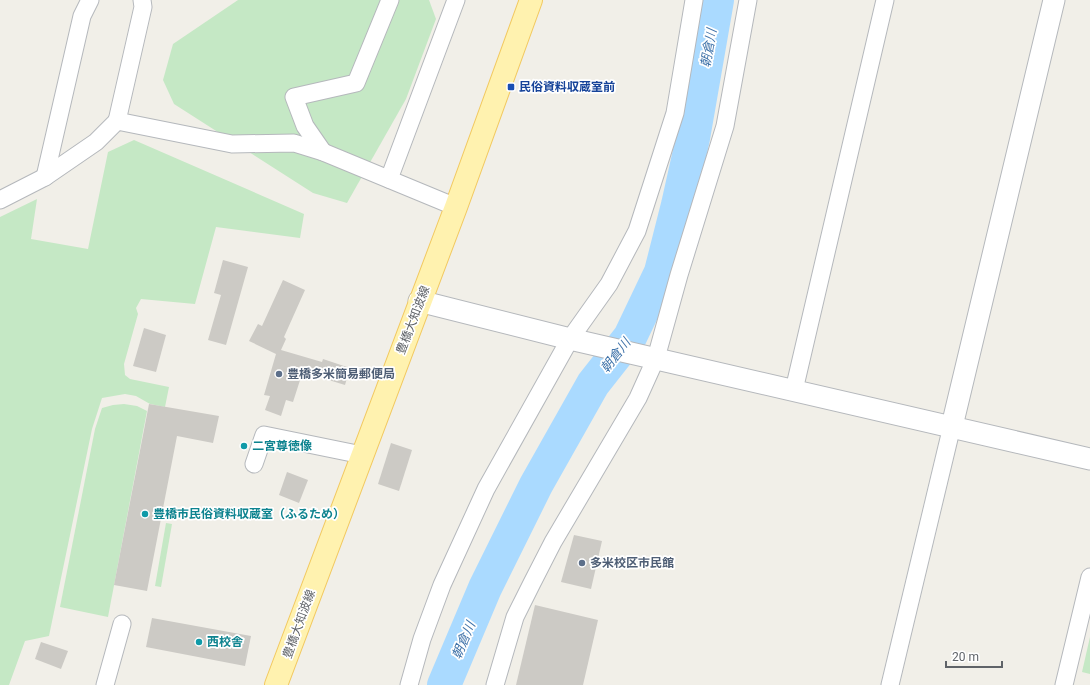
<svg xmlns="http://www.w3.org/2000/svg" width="1090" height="685" font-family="Roboto,'Noto Sans JP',sans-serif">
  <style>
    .green { fill: #c5e8c5 }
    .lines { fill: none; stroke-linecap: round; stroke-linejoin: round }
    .river { stroke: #aadaff; stroke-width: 34 }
    .building { fill: #cccac5 }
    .minor-casing { stroke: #b5b8bc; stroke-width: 19 }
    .tertiary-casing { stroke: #b5b8bc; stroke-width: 23 }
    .primary-casing { stroke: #f2c960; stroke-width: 24 }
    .minor { stroke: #fff; stroke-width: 17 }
    .tertiary { stroke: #fff; stroke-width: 21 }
    .primary { stroke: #fff2af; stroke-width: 22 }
    .transit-dot { fill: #1a4fb4; stroke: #fff; stroke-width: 1.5 }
    .service-dot { fill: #5c6f8a; stroke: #fff; stroke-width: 1.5 }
    .culture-dot { fill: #0f9aa8; stroke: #fff; stroke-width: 1.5 }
    .labels { text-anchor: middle; stroke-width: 3.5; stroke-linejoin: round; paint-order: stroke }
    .transit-label { font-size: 12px; font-weight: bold; fill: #164399; stroke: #fff; text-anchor: start }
    .street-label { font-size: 12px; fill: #5f6368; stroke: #fff }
    .service-label { font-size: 12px; font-weight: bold; fill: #4e5e75; stroke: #fff; text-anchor: start }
    .culture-label { font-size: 12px; font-weight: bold; fill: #0d838f; stroke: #fff; text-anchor: start }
    .water-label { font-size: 13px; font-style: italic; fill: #4174aa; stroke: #fff }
  </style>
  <rect width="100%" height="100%" fill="#f1efe8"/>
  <g class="green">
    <path d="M238,0H429L436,19L406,99L347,203L313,193L174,104L163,80L173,44Z"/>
    <path d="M134,140L304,214L300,238L216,227L195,304L141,299L136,308L138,314L124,364L125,375L130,379L169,387L165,407L150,404L136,396L125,394L102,398L92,429L49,636L25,641L9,685H0V217L37,199L31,239L88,249L108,152Z"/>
    <path d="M124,404L137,406L147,411L108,617L60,607L95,429L102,408L113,405Z"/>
    <path d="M166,523L172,524L161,587L155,586Z"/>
    <path d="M1090,637V674L1082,672Z"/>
  </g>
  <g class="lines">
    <path class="river" d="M444,685L485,588L536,485L593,384L630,337L661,272L678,205L693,138L717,0"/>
  </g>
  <g class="building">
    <path d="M223,260L248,267L226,345L208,340L221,295L214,293Z"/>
    <path d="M283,280L305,290L284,337L286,339L281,350L322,362L323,359L350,368L345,385L309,374L308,375L302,374L293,402L286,400L281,416L265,410L270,396L264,395L276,354L249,341L258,324L262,326Z"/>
    <path d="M144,328L166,335L156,372L133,366Z"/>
    <path d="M149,404L219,416L213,443L177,436L147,591L114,585Z"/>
    <path d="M391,443L412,450L399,491L378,484Z"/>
    <path d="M287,472L308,480L299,503L279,495Z"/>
    <path d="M574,535L602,541L591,589L561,582Z"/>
    <path d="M535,605L598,620L583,685H516Z"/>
    <path d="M152,618L251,636L245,666L146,647Z"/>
    <path d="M41,642L68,651L61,669L35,659Z"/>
  </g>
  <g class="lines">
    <g class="minor-casing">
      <g id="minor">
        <path d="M117,121L143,7L142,0"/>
        <path d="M323,152L305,126L294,97L356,83L390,0"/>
        <path d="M45,177L82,16L90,0"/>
        <path d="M389,179L456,0"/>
        <path d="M0,200L45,177L96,142L117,121L232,144L294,143L323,152L456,207"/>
        <path d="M794,390L885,0"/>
        <path d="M254,464L264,435L362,455"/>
        <path d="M105,685L122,624"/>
        <path d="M409,685L422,639L442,585L486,489L570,339L609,284L637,231L675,113L694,0"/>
        <path d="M495,685L515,617L532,583L553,542L638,398L656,358L679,275L725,126L748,0"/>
        <path d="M890,685L952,426"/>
        <path d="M1064,685L1090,577"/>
      </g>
    </g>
    <g class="tertiary-casing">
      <g id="tertiary">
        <path d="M419,301L570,339L1090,459"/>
        <path d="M952,426L1054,0"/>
      </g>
    </g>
    <g class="primary-casing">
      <path id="primary" d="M276,685L456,207L531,0"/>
    </g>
    <use href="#minor" class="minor"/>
    <use href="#tertiary" class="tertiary"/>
    <use href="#primary" class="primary"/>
  </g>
  <rect class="transit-dot" x="507" y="83" width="8" height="8" rx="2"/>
  <g class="service-dot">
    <circle cx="279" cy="374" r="4"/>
    <circle cx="582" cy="563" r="4"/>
  </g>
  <g class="culture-dot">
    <circle cx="244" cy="446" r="4"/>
    <circle cx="145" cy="514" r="4"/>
    <circle cx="199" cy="642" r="4"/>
  </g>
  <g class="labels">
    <g class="transit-label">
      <text x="519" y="91">民俗資料収蔵室前</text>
    </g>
    <g class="street-label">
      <text transform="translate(413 320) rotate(-69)" y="4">豊橋大知波線</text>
      <text transform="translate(299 624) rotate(-70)" y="4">豊橋大知波線</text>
    </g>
    <g class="service-label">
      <text x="287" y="378">豊橋多米簡易郵便局</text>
      <text x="590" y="567">多米校区市民館</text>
    </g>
    <g class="culture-label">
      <text x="252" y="450">二宮尊徳像</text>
      <text x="153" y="518">豊橋市民俗資料収蔵室（ふるため）</text>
      <text x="207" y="646">西校舎</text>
    </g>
    <g class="water-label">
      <text transform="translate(708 48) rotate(-80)" y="5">朝倉川</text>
      <text transform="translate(615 355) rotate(-52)" y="5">朝倉川</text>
      <text transform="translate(463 640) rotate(-67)" y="5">朝倉川</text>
    </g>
  </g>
  <path d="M946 661v6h56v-6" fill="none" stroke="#5f6368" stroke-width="2"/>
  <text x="952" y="661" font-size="12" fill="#5f6368" stroke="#ffffff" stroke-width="3" paint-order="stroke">20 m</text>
</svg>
